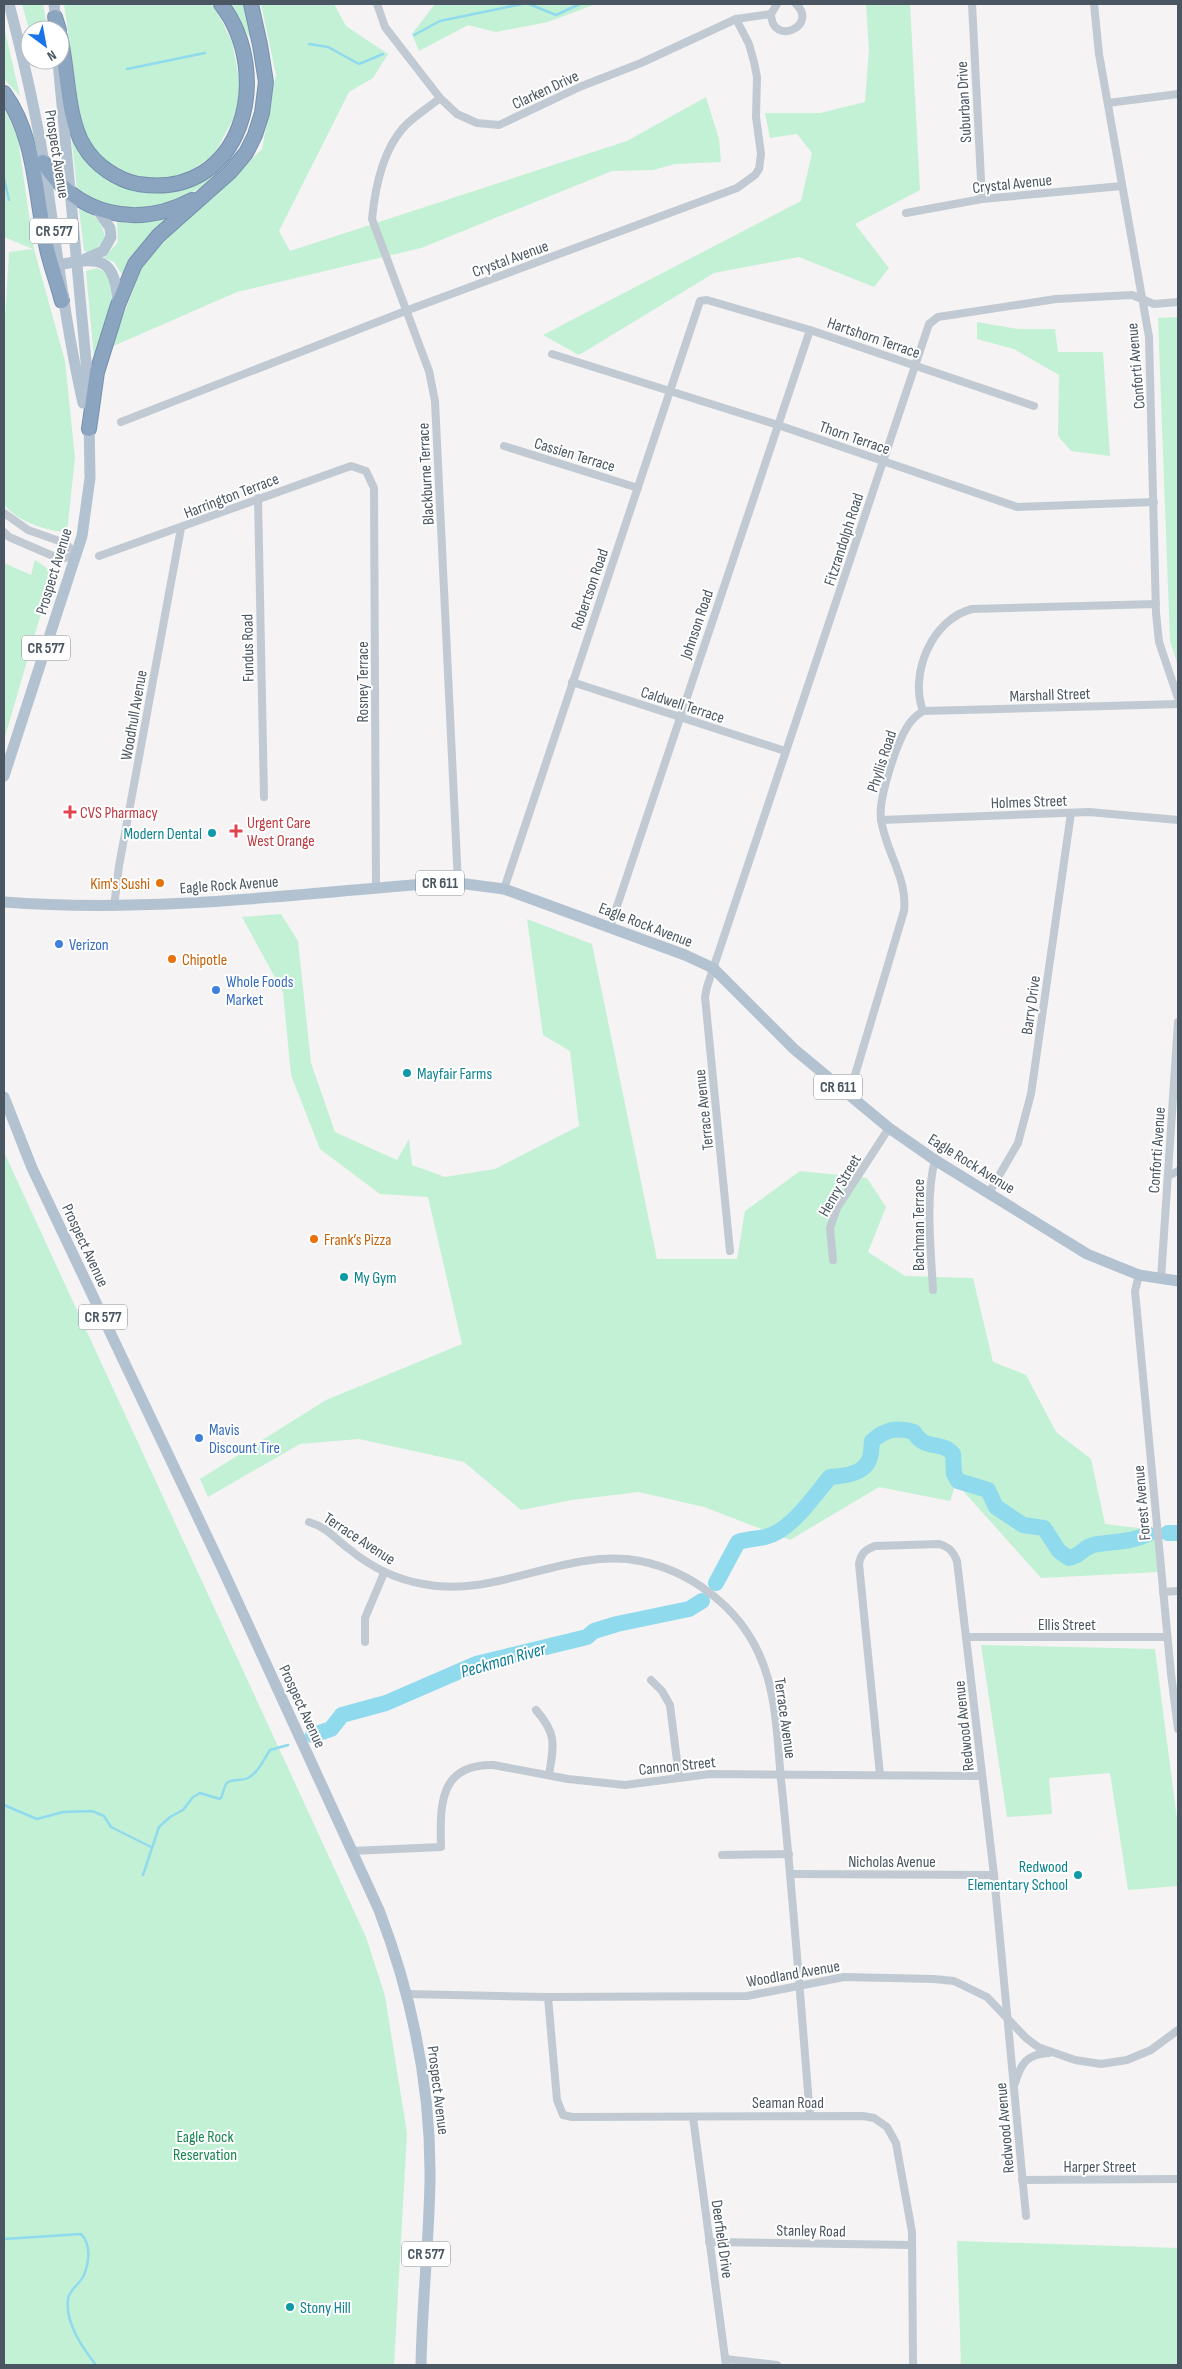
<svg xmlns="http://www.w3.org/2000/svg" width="1182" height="2369" font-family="'Sofia Sans Condensed',sans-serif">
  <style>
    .green { fill: #c3f1d5 }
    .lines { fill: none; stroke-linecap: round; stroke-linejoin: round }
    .stream { stroke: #90daee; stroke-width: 2.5 }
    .river { stroke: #90daee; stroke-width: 16 }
    .motorway-casing { stroke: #7690ad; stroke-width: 16 }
    .minor { stroke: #c1cad2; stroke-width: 8 }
    .primary { stroke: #b3c2d1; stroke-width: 11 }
    .motorway { stroke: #8ba5c1; stroke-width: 14 }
    .health-dot { fill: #e0444e; stroke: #fff; stroke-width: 2 }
    .culture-dot { fill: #0f9aa8; stroke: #fff; stroke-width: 2 }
    .food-dot { fill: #e8710a; stroke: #fff; stroke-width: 2 }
    .shop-dot { fill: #3f7fe0; stroke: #fff; stroke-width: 2 }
    .labels { text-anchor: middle; stroke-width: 4; stroke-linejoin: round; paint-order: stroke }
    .shield { fill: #fff; stroke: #808990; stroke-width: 1 }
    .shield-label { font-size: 15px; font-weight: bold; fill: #4a5661 }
    .street-label { font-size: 16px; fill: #4a5661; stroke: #fff }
    .health-label { font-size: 16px; fill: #be3a42; stroke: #fff; text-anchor: start }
    .culture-label { font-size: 16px; fill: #0d838f; stroke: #fff; text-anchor: start }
    .food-label { font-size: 16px; fill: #c56008; stroke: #fff; text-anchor: start }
    .shop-label { font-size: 16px; fill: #366cbe; stroke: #fff; text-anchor: start }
    .park-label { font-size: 16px; fill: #17864f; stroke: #fff }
    .water-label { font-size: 18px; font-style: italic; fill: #0c7c9b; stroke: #fff }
  </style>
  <rect width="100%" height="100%" fill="#f5f3f3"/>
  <g class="green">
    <path d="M22,4H43L46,20L45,30H30V33Z"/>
    <path d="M64,4H210L216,9L232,42L242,94L233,119L214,155L187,173L153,181L115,172L86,143L77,95Z"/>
    <path d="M228,4H244L252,41Z"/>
    <path d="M261,4H334L346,26L388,54L373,78L349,92L279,231L290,251L627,141L706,97L719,139L721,162L675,164L653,170L612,171L421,248L237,292L111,347L149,250L212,199L262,149L276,75Z"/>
    <path d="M435,4H596L548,22L496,32L468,25L419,51L412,34Z"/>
    <path d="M866,4H910L920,190L855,224L889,268L874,287L799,257L714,273L579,355L543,335L801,201L812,153L797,134L770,138L765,113H820L865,102L869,50Z"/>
    <path d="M4,27L20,96L4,79Z"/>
    <path d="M4,107L18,139L34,249L65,361L75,458L67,532C48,532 14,520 4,504V337L9,252L33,249L4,237Z"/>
    <path d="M71,134L94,168L131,190L174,191L214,173L228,169C192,194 163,215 117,208C105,206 92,199 80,194L77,189Z"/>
    <path d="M79,209C95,214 102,221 105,238L96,249L88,254L84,250Z"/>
    <path d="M172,216L123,276L114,262L104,258L118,242L117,222L139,223Z"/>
    <path d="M97,268L109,274L113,308L94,359L86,271Z"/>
    <path d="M1178,317V666L1170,641L1158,318Z"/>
    <path d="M977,322L1018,329H1055L1058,352H1103L1110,456L1071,451L1058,436L1059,375L1014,349L977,339Z"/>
    <path d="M35,560L53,572L4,740V563L31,575Z"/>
    <path d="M281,914L298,941L311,1063L335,1132L397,1160L409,1139L412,1165L445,1177L495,1169L579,1126L570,1051L543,1035L527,919L592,944L657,1259H737L745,1211L800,1171L867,1178L886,1207L868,1252L905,1276L973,1278L993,1362L1026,1375L1056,1432L1091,1459L1105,1524L1155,1530L1159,1572L1041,1578L956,1483L950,1501L879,1487L790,1540L704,1507L639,1492L572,1500L521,1510L464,1462L359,1439L300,1444L208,1497L200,1479L326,1400L462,1344L428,1197L380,1194L320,1149L291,1075L283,992L242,917Z"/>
    <path d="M4,1152L366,1937L385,1996L407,2133L394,2365H4Z"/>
    <path d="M981,1645L1155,1649L1178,1827V1886L1128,1890L1110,1773L1049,1778L1052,1814L1007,1817Z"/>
    <path d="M957,2241L1178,2248V2365H961Z"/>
  </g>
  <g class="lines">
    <g class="stream">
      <path d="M529,4L556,15L580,4"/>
      <path d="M414,35L440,21L522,4"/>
      <path d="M309,44L328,47L359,64L383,54"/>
      <path d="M127,69L205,53"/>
      <path d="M4,179L9,200"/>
      <path d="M4,1805L37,1819L63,1812L92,1811L104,1816L111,1827L151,1847"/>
      <path d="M143,1875L159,1827L170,1817L183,1810L193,1797L200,1793L220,1799C224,1795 223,1785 228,1782C234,1779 242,1781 248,1778C258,1773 264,1759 270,1750L288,1745"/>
      <path d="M4,2239L81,2234C92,2245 89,2264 83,2277C79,2284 68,2292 68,2299C65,2323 82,2347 96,2365"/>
    </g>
    <g class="river">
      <path d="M1168,1533H1178"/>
      <path d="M716,1583L738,1542C747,1539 756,1539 765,1537C790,1532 814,1496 830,1477C844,1476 866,1474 870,1457C872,1452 871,1446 872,1441C886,1429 896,1427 914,1432C924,1451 941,1440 953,1454L954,1474L958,1481L988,1490L996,1507L1023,1525L1044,1528L1059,1551L1069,1558C1080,1556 1083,1548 1093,1545C1112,1541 1130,1543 1148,1534"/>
      <path d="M313,1735L331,1729L342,1715L386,1703L476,1664L587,1637L594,1631L617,1624L689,1609L702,1601"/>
    </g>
    <g class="motorway-casing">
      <g id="motorway">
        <path d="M55,17L59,30"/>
        <path d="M60,36C68,69 67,119 84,146C95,165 117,180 138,184C243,201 275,74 221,4"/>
        <path d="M4,93C37,138 35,200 48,253C52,269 58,285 62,301"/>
        <path d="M43,162C77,216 137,229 192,200"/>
        <path d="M89,429L97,372L118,305L135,264L158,236L230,172L246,153L255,135L262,113L266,82L260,45L251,4"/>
      </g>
    </g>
    <g class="minor">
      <path d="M377,4L385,27L440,98L457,114L477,123L499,125L582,86L641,63L736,19L771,14"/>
      <path d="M777,4L771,14C772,47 819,26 796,4"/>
      <path d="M972,4L982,199"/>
      <path d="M1094,4L1099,54L1149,337L1156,613L1159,642L1178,698"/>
      <path d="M440,98C428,108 413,117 403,128C382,152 375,188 372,219L429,371L435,401L458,883"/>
      <path d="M1108,103L1178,94"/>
      <path d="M906,213L982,199L1122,186"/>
      <path d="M552,354L778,425L1017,507L1154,502"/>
      <path d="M121,422L408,310L737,188L755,175L759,169L761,154L756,117L757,77L754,62L749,44L736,19"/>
      <path d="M504,446L638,488"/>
      <path d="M258,498L264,797"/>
      <path d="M4,513L28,530L65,543L77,555"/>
      <path d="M4,532L9,537L60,559L77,555"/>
      <path d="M99,556L351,466L366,471L374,488L376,888"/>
      <path d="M572,682L785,751"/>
      <path d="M923,711C909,674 932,619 972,609L1156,604"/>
      <path d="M923,711L1178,704"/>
      <path d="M881,820L1089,812L1178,820"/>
      <path d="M504,889L700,301L707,300L810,330L1034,406"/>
      <path d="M114,907L119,866L181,528"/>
      <path d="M610,927L810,330"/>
      <path d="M849,1095L904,911C908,878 885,851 881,819C878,799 896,745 907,727C911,720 917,715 923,711"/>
      <path d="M1168,1176L1178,1171"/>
      <path d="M989,1193L1018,1143L1031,1094L1071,813"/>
      <path d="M730,1251L705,997L707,987L929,324L938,317L1056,299L1132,295L1154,304L1178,302"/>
      <path d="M833,1260L830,1228L837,1208L889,1128"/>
      <path d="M1139,1275L1135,1291L1171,1674L1178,1729"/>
      <path d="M1161,1279L1178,1022"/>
      <path d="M933,1290C931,1251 925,1197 935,1160"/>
      <path d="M309,1522C328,1528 333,1537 349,1549C371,1567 394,1579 423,1584C497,1599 566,1547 640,1561C691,1571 738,1607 759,1654C778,1695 777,1745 782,1789C793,1897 801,2007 810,2116"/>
      <path d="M1163,1592L1178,1591"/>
      <path d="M967,1637H1167"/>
      <path d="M365,1642V1618L384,1573"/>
      <path d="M651,1680L662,1691L670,1705L679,1777"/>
      <path d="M536,1710C557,1734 554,1744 549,1775"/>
      <path d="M880,1775L859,1564C861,1553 865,1550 875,1546L939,1544C949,1547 953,1551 957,1561L994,1875L1026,2216"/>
      <path d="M352,1851L441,1847C440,1805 439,1764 493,1765L568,1779L625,1785L710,1774L982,1776"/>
      <path d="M722,1855L789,1854"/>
      <path d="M790,1874L994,1875"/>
      <path d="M407,1994L548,1997L747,1996L844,1977L934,1979L954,1981L987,1997L1026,2038L1038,2047L1075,2060L1101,2064L1127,2060L1151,2050L1178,2030"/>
      <path d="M548,1997L557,2100L563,2115L572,2117L863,2116L874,2118L887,2127L896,2143L912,2232L913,2365"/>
      <path d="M1015,2083C1021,2063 1027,2054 1049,2053"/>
      <path d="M693,2117L726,2365"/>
      <path d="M1022,2180L1178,2179"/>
      <path d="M709,2242L912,2245"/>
      <path d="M725,2359L777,2365"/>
    </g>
    <g class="primary">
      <path d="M9,4C23,57 35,109 44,163C56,243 65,324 83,403"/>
      <path d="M54,4L56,24"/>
      <path d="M58,62L86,361L88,404"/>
      <path d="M85,259L103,251L111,237L110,228L97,209"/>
      <path d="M59,265C101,256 115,258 118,303"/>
      <path d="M4,776L82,536L90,478L89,420"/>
      <path d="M4,902C148,913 291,895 435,883H458L504,889L685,955L713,968L794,1049L889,1128L935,1160L1087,1254L1139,1275L1178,1281"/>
      <path d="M4,1097L32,1168L223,1570L379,1910C412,1996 431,2088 430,2180C429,2242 422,2303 421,2365"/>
    </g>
    <use href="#motorway" class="motorway"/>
  </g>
  <g class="health-dot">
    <path d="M67.5 804.5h5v5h5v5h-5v5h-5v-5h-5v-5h5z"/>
    <path d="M233.5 823.5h5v5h5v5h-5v5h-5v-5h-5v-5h5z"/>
  </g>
  <g class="culture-dot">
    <circle cx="212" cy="833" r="5"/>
    <circle cx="407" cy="1073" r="5"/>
    <circle cx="344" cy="1277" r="5"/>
    <circle cx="1078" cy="1875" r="5"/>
    <circle cx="290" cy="2307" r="5"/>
  </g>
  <g class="food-dot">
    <circle cx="160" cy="883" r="5"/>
    <circle cx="172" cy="959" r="5"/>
    <circle cx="314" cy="1239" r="5"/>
  </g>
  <g class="shop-dot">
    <circle cx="59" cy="944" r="5"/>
    <circle cx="216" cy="990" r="5"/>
    <circle cx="199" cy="1438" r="5"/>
  </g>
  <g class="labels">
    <g class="shield">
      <rect x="30" y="218.5" width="48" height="25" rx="4"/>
      <rect x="22" y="635.5" width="48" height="25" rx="4"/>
      <rect x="416" y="870.5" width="48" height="25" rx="4"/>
      <rect x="814" y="1074.5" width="48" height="25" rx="4"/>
      <rect x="79" y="1304.5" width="48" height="25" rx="4"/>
      <rect x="402" y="2241.5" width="48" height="25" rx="4"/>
    </g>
    <g class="shield-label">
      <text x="54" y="236">CR 577</text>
      <text x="46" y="653">CR 577</text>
      <text x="440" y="888">CR 611</text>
      <text x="838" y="1092">CR 611</text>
      <text x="103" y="1322">CR 577</text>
      <text x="426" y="2259">CR 577</text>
    </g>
    <g class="street-label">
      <text transform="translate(545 89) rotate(-25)" y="6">Clarken Drive</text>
      <text transform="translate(963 102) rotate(-93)" y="6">Suburban Drive</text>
      <text transform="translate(58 154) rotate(81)" y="6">Prospect Avenue</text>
      <text transform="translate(1012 183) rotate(-6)" y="6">Crystal Avenue</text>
      <text transform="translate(510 258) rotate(-20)" y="6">Crystal Avenue</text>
      <text transform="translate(874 337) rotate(19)" y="6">Hartshorn Terrace</text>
      <text transform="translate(1135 366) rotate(-95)" y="6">Conforti Avenue</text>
      <text transform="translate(855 437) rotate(19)" y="6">Thorn Terrace</text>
      <text transform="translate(575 454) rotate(17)" y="6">Cassien Terrace</text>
      <text transform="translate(425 474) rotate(-93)" y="6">Blackburne Terrace</text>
      <text transform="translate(231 495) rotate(-21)" y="6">Harrington Terrace</text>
      <text transform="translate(843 539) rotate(-72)" y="6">Fitzrandolph Road</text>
      <text transform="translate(53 571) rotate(-73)" y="6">Prospect Avenue</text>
      <text transform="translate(589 589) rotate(-71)" y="6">Robertson Road</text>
      <text transform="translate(696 624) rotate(-71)" y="6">Johnson Road</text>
      <text transform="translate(247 648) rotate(-91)" y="6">Fundus Road</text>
      <text transform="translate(362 682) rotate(-90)" y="6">Rosney Terrace</text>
      <text transform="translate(1050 694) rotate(-2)" y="6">Marshall Street</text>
      <text transform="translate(683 704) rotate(18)" y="6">Caldwell Terrace</text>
      <text transform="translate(133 715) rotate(-80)" y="6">Woodhull Avenue</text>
      <text transform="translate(881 761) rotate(-72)" y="6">Phyllis Road</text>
      <text transform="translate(1029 801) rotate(-2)" y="6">Holmes Street</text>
      <text transform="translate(229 884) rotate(-4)" y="6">Eagle Rock Avenue</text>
      <text transform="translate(646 924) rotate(21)" y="6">Eagle Rock Avenue</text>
      <text transform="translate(1030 1005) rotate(-82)" y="6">Barry Drive</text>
      <text transform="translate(703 1110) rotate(-96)" y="6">Terrace Avenue</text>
      <text transform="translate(1156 1150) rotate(-86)" y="6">Conforti Avenue</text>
      <text transform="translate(972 1163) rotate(32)" y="6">Eagle Rock Avenue</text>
      <text transform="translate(839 1185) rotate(-60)" y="6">Henry Street</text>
      <text transform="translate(918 1225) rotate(-90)" y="6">Bachman Terrace</text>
      <text transform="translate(86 1245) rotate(65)" y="6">Prospect Avenue</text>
      <text transform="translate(1141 1503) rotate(-95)" y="6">Forest Avenue</text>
      <text transform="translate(360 1538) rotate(33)" y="6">Terrace Avenue</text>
      <text x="1067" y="1630">Ellis Street</text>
      <text transform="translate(303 1706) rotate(65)" y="6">Prospect Avenue</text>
      <text transform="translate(786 1718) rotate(82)" y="6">Terrace Avenue</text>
      <text transform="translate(963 1726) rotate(-96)" y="6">Redwood Avenue</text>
      <text transform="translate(677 1765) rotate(-6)" y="6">Cannon Street</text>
      <text x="892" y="1867">Nicholas Avenue</text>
      <text transform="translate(793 1973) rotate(-10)" y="6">Woodland Avenue</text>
      <text transform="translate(439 2090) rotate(83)" y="6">Prospect Avenue</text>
      <text x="788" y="2108">Seaman Road</text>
      <text transform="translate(1004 2128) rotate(-95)" y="6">Redwood Avenue</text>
      <text x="1100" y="2172">Harper Street</text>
      <text transform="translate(811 2230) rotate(1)" y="6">Stanley Road</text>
      <text transform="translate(723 2239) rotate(82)" y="6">Deerfield Drive</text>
    </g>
    <g class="health-label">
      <text x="80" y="818">CVS Pharmacy</text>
      <text x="247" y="828">Urgent Care<tspan x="247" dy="18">West Orange</tspan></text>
    </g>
    <g class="culture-label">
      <text x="202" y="839" text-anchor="end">Modern Dental</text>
      <text x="417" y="1079">Mayfair Farms</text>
      <text x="354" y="1283">My Gym</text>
      <text x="1068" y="1872" text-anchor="end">Redwood<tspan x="1068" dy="18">Elementary School</tspan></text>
      <text x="300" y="2313">Stony Hill</text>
    </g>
    <g class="food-label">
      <text x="150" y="889" text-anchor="end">Kim's Sushi</text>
      <text x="182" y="965">Chipotle</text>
      <text x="324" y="1245">Frank’s Pizza</text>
    </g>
    <g class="shop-label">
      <text x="69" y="950">Verizon</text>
      <text x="226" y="987">Whole Foods<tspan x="226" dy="18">Market</tspan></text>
      <text x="209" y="1435">Mavis<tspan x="209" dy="18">Discount Tire</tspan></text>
    </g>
    <g class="park-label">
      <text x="205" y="2142">Eagle Rock<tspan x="205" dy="18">Reservation</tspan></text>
    </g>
    <g class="water-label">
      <text transform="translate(503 1660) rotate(-16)" y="6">Peckman River</text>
    </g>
  </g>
  <rect width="1182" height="2369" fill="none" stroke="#4a5661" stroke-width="10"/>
  <g transform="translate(45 45) rotate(148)"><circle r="24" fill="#ffffff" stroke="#b7bbc0"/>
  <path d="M0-4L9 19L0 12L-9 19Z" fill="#1a73e8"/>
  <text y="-8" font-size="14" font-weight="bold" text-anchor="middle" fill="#4a5661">N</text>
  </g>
</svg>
